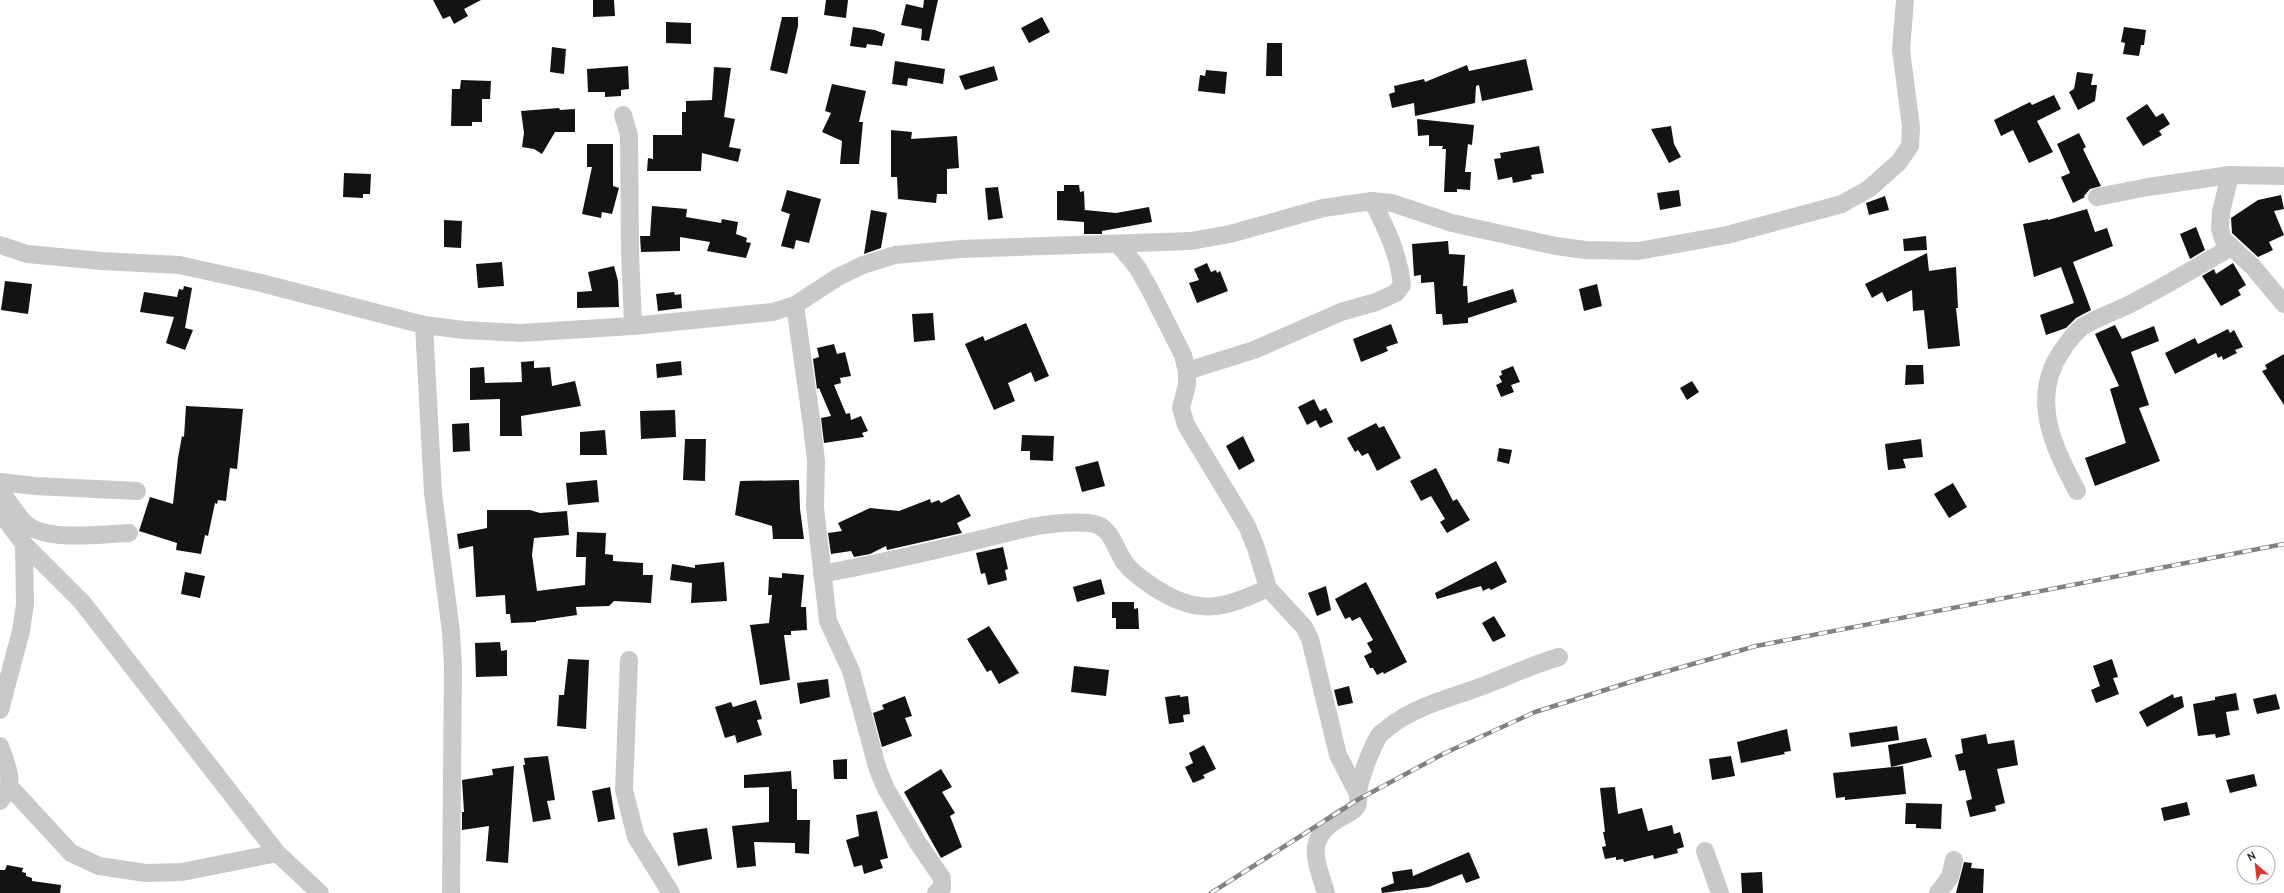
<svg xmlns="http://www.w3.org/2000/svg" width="2284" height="893" font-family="Overpass,sans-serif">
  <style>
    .building { fill: #131313 }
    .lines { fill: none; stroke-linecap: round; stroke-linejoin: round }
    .minor { stroke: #c9c9c9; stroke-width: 18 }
    .rail-casing { stroke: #818181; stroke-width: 4.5 }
    .rail { stroke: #fff; stroke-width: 3; stroke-dasharray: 9; stroke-linecap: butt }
  </style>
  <rect width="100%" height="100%" fill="#fff"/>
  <g class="building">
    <path d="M433,0H481L464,9L468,16L454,24L450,16L443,19Z"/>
    <path d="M593,0H614L615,16L593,17Z"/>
    <path d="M826,0H848L846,18L824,15Z"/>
    <path d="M924,0H938L929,41L921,40L922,29L901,25L906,4L923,8Z"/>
    <path d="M782,17H798V26L787,74L770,70Z"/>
    <path d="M1042,17L1050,32L1029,43L1021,28Z"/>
    <path d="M666,22L691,23V44L666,43Z"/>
    <path d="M853,27L875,30L885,34L882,46L867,44L866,48L850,46Z"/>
    <path d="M2124,27L2146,30L2144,45H2141L2139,56L2123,54L2125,43L2121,42Z"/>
    <path d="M1267,43H1282V76H1266Z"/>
    <path d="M552,47L566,49L564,74L550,72Z"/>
    <path d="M1526,59L1533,90L1482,101L1479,85L1476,86L1475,103L1415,116L1414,103L1392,108L1389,94L1395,92L1394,86L1424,79L1425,82L1467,65L1469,71Z"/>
    <path d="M895,61L945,69L943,84L908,78L907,86L892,84Z"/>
    <path d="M628,66L629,89L621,90V96L605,97V92H588L587,69Z"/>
    <path d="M994,66L998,80L965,90L959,76Z"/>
    <path d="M714,67L731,68L724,117L735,119L729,147L741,149L738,162L702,153L701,171H647L648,158L653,159V135H682V112H686V101L712,100Z"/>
    <path d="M1206,70L1227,72L1225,94L1198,91L1200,75L1205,76Z"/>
    <path d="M2077,72L2093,74L2091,85H2097L2095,101L2078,110L2069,92L2074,89Z"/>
    <path d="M461,80L491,81L490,99H482V122H472V126H451L452,89H460Z"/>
    <path d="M832,84L866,91L859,122H863L859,164H840L842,141L822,132L831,113L825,111Z"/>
    <path d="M2054,95L2061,109L2037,121L2053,152L2029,163L2013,130L2001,136L1994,120L2030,102L2032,105Z"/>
    <path d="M2147,104L2156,117L2163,113L2170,124L2159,131L2162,135L2143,146L2126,118Z"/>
    <path d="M559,108L560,110L575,109V132H555L542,154L534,149L522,147L524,133L521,111Z"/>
    <path d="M1417,119L1474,125L1472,145L1468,144L1465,172H1471L1470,190L1457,189V192H1444L1446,149H1442L1443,146H1429V135L1418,136Z"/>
    <path d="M1671,126L1674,144L1681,157L1669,163L1651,129Z"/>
    <path d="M891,130L912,132L911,139L957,136L959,168L947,169V194H937L936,203L898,199L897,177H891Z"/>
    <path d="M2079,133L2086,147L2083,149L2101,186L2090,189L2084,196L2085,197L2073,203L2061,177L2070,173L2057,144Z"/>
    <path d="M587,144H613V186L619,188L612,214L602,212L601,218L582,214L592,167H587Z"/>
    <path d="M1539,146L1544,173L1531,175L1532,179L1513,183L1512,177L1498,180L1494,159L1501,158L1500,153Z"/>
    <path d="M344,173L371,174L370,194H363V198L343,197Z"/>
    <path d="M1064,185H1079L1080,192L1084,191L1085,214V210L1116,213L1149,207L1152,222L1102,231V234H1084V222L1057,220V191H1064Z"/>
    <path d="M998,187L1003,218L988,220L985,188Z"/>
    <path d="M787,190L821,199L809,243L796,240L794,249L781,246L790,214L781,211Z"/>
    <path d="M1679,190L1681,206L1660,210L1657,193Z"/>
    <path d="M2281,195L2284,209L2274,211L2284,235L2269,242L2273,250L2258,257L2232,233L2231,218L2258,200Z"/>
    <path d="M1885,196L1889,210L1869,215L1866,203Z"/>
    <path d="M652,206L687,209L686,217L721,223L722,219L738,222L736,234L747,238L746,242L751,243L746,258L707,251L710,242L680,237V251L641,252L640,236H650Z"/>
    <path d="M2087,209L2095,232L2107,228L2113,246L2073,262L2091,310L2076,318L2066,328L2046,335L2040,315L2074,303L2061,267L2034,277L2023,224L2048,219V220Z"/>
    <path d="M871,210L887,213L881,248L864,254Z"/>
    <path d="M444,220L462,221L461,248L444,247Z"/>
    <path d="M2196,227L2205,250L2190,259L2180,234Z"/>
    <path d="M1926,236L1927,250L1904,251L1903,239Z"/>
    <path d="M1448,241L1449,254L1465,255L1463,286H1467L1468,303L1513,289L1517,302L1468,318V323L1443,325L1442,314H1436L1434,282L1421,283V275L1414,276L1412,244Z"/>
    <path d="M1927,253L1929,271L1956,267L1958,308H1956L1960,346L1928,349L1924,310L1913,311L1912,290L1887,302L1882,292L1872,298L1865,284Z"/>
    <path d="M502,262L504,286L478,288L476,264Z"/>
    <path d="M1207,263L1211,272L1216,270L1217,273L1220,271L1228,291L1197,303L1189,283L1199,280L1194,269Z"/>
    <path d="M2233,263L2246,285L2238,290L2241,295L2221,306L2202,276L2214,269L2216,274Z"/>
    <path d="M614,266L618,281L619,307L577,308V292L592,291L588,272Z"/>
    <path d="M5,281L32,284L28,314L1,310Z"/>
    <path d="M1597,284L1602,306L1584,311L1579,289Z"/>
    <path d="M184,286L192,288L185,328L193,330L185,350L166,343L174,317L140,312L144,292L177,297L179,289L183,290Z"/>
    <path d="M674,292L675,295L681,294L682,308L658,311L656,294Z"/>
    <path d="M933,313L935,340L914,342L912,314Z"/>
    <path d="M1026,323L1049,376L1035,382L1031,372L1008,383L1015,401L994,410L965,344L983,336L985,341Z"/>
    <path d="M1391,324L1398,343L1386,347L1388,351L1361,362L1353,339Z"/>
    <path d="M2115,325L2122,339L2154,326L2159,341L2131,352L2149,405L2139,408L2160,461L2095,486L2085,458L2126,443L2110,389L2119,386L2095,334Z"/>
    <path d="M2228,329L2230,333L2234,330L2243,347L2235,350L2237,353L2223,360L2222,356L2218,358L2216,353L2175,374L2165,353L2195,338L2198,344Z"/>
    <path d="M834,344L837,354L845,352L851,376L840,378L841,383L834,385L846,414L850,413L851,420L861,416L868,431L862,433L864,437L824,443L821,418L831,416L819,388L817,389L813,359L819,357L817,348Z"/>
    <path d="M2284,354V405L2262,371L2267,369L2265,365Z"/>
    <path d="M534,361V368L550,367L552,386L575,381L581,406L521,416L522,436H500V399L470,400V368L484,367L485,383L522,382L521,362Z"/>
    <path d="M681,361L682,375L657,378L656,364Z"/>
    <path d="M1906,365H1923L1924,384L1905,385Z"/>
    <path d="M1513,366L1520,382L1511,385L1514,392L1501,397L1496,385L1502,382L1499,376L1502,375L1501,371Z"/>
    <path d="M1692,381L1699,392L1687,400L1680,388Z"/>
    <path d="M1314,399L1320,411L1326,408L1333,422L1320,428L1316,420L1307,425L1298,407Z"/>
    <path d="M186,406L243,409L237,469L230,468L226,501L218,500L217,504L215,503L208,536L205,535L201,554L176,550L177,543L139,531L150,497L173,504L178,458L182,436L184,437Z"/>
    <path d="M675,410L676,437L641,439L640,411Z"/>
    <path d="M469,423L470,451L453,452L452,424Z"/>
    <path d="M1376,423L1379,428L1384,426L1401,458L1377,471L1368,453L1362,456L1358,450L1355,452L1347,438Z"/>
    <path d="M605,430L607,455H580V432Z"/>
    <path d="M1022,435L1054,436L1053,461L1030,460V451H1021Z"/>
    <path d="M1243,436L1255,461L1239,470L1226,446Z"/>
    <path d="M685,439H706L705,481L683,480Z"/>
    <path d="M1921,439L1923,457L1903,459L1906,468L1888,470L1885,444Z"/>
    <path d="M1499,448L1512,450L1509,464L1497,461Z"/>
    <path d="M1098,461L1105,486L1082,492L1075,467Z"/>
    <path d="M1436,468L1453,501L1457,499L1470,520L1447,533L1440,522L1445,519L1431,496L1421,501L1410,481Z"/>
    <path d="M597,480L599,502L568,505L566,483Z"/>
    <path d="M799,480L800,509L804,539H773L772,526L735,515L740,481Z"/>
    <path d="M1953,483L1967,507L1949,518L1934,494Z"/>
    <path d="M959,494L971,516L957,523L962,533L887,550L886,546L870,554L854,557L851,551L831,554L828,533L842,531L838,523L870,508L899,511L930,499L931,503L939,500L941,503Z"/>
    <path d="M487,510H530L540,513L567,511L569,535L534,538L532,555L537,591L585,585L586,557H576L577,532L606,533L605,554L613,555V561L643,563V575H653L651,603L614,601L609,606L576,607L577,615L536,621V622L511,623L510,614H506L505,595L476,597L473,546L459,549L457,534L487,528Z"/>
    <path d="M1003,547L1008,569L1005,570L1007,580L988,585L985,573L981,574L976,553Z"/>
    <path d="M1496,561L1507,582L1491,590L1489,588L1483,591L1481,586L1437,599L1435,593Z"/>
    <path d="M724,562L727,601L691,603L692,583L670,580L672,564L695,568V565Z"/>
    <path d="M185,572L205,576L200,598L181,594Z"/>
    <path d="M782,573L804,575L801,607H806L807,630L791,631V635H784L790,680L760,685L750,625L769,623L772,595H768L769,577L782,578Z"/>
    <path d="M1101,579L1105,594L1077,602L1073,587Z"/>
    <path d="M1366,582L1407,662L1384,674L1383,672L1377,675L1373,668H1370L1364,656L1372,652L1367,643L1373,640L1360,617L1352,621L1350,617L1345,619L1335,599Z"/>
    <path d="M1326,586L1331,610L1317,616L1308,593Z"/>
    <path d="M1112,602H1134V609L1138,608L1139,629H1116V618H1112Z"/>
    <path d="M1494,616L1506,636L1493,642L1482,623Z"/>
    <path d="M989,626L1019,673L999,684L991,670L987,672L967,639Z"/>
    <path d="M500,642L501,651L507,650V676L476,677L475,643Z"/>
    <path d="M568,659L589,660L586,729L557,726L559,695H564Z"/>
    <path d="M2112,659L2118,677L2113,678L2119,694L2096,703L2091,690L2100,686L2093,666Z"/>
    <path d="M1074,666L1109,670L1106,696L1071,692Z"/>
    <path d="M828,679L830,697L800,704L797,683Z"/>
    <path d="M1349,686L1353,703L1338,706L1334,690Z"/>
    <path d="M2236,693L2239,710L2226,712L2230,735L2216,738L2215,734L2198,736L2193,704L2215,700V697Z"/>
    <path d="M2173,694L2174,698L2182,696L2184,707L2147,727L2139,712Z"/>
    <path d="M2276,694L2280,709L2257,714L2253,699Z"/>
    <path d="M1180,695V697L1188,696L1190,714L1183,715L1184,722L1169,724L1165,697Z"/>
    <path d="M905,696L912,716L905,718L912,736L882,747L873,713L884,709L882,705Z"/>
    <path d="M756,700L762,719L757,720L762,735L737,743L735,735L725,738L715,707L731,702L733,707Z"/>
    <path d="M1897,726L1899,740L1851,747L1849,733Z"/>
    <path d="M1787,729L1791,751L1784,752L1785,754L1741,763L1737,742Z"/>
    <path d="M1986,734L1988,744L2014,740L2018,765L1997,769L2005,803L1995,806L1996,811L1970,817L1966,801L1972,799L1965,770L1959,771L1955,755L1963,753L1961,739Z"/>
    <path d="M1926,738L1932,757L1891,767L1888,745Z"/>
    <path d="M1204,745L1216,769L1203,775L1205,778L1193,783L1185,767L1193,763L1189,753Z"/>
    <path d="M548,756L555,800L547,801L551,819L533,822L523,765H525L524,758Z"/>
    <path d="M1731,756L1735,776L1712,780L1709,759Z"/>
    <path d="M847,759V779H834L833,760Z"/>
    <path d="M514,766L508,863L486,861L489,826L462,830V812H464L462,780L493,775L492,769Z"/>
    <path d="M1903,766L1906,794L1845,800V797L1836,798L1833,773Z"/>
    <path d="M941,769L952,787L942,792L955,813L950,816L962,847L941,858L904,792Z"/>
    <path d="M791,771L792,789H797V820H810L809,854L795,853V843L754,842L756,866L737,868L732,826L769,822V787L744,788V775Z"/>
    <path d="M2254,774L2257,786L2230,793L2226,780Z"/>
    <path d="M610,787L615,819L598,822L592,791Z"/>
    <path d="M1615,787L1618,814L1642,808L1648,831L1672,825L1674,834L1680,832L1684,847L1677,849L1678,853L1654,859L1653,855L1624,862L1623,859L1616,860V857L1605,859L1602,847L1606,846L1603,832H1605L1600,788Z"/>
    <path d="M2187,802L2190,815L2164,821L2161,808Z"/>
    <path d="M1906,803L1942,804L1941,829L1916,828V824H1905Z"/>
    <path d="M877,811L888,858L880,860L883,868L864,874L862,865L854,867L846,840L859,836L856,815Z"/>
    <path d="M707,828L712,859L678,866L673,833Z"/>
    <path d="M1469,852L1480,878L1466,883L1462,874L1429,887L1382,893L1381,888L1394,883L1392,872L1412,869L1413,876Z"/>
    <path d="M1964,862L1972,863L1971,868L1984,869L1983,893H1956Z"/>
    <path d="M7,865L23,868L22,872L26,873V876L32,878V881L61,885L60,893H0V870H5Z"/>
    <path d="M1762,872L1763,893H1742L1741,873Z"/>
  </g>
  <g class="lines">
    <g class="minor">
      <path d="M623,115L629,135L630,250L633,326"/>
      <path d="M2230,175L2221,212L2220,229L2223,239L2253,267L2284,304"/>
      <path d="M2097,197L2148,187L2230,175L2284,176"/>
      <path d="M1118,244L1137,267L1148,286L1183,355L1187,371V385L1181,408L1186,425L1247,526L1256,548L1268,588L1304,627L1310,639L1338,755L1358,794"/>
      <path d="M0,245L27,254L102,261L179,265L261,283L424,325L464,330L520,333L633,326L773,312L795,305L838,277L863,265L895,255L961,249L1191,241L1230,234L1323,208L1372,201L1392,203L1452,223L1556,246L1585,250L1638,251L1727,235L1842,204L1870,188L1899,162L1910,146L1911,127L1901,50L1905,0"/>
      <path d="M795,305L812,426L816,461L815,508L828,621L851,671L878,770L886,789L918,843L942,878V888L936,893"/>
      <path d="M424,325L433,493L451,632L453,665L451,893"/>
      <path d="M1187,371L1254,350L1341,312L1376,302L1396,293L1402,285C1399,255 1386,227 1372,201"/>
      <path d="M0,482L35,486L137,491"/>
      <path d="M0,490C8,500 16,515 26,524C47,542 102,534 129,533"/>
      <path d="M2077,491C2053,446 2030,399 2061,352C2067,343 2073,334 2082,327C2097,317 2118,311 2134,302C2167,285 2199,266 2231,247"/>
      <path d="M0,512L24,544L82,602L277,853L320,893"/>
      <path d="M822,574C869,565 915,555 961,544C1003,535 1046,519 1089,523C1112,525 1114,548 1125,563C1133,574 1145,581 1155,588C1198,616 1224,609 1268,588"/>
      <path d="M629,660L624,790L636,837L671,893"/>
      <path d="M0,710L21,631L25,604L24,544"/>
      <path d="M0,746C7,768 17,782 0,801"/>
      <path d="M10,787L71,853L99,866L146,873L182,872L277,853"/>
      <path d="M1705,851L1720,893"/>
      <path d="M1326,893C1316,859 1304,839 1340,818C1346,814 1354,812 1357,806C1359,802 1358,798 1358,794C1359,779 1371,750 1378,737C1380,733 1386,730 1389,727C1416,706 1448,699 1480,687C1507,677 1531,665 1559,657"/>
      <path d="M1938,893L1950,877L1954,860"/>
    </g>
    <g class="rail-casing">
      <path id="rail" d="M1211,893L1359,799L1445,753L1535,712L1640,679L1756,646L2284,544"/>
    </g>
    <use href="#rail" class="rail"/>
  </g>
  <g transform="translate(2256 865) rotate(332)"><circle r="19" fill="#ffffff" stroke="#ababab"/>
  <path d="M0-3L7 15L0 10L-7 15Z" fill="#e93028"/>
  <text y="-6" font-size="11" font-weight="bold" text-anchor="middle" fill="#2c2c2c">N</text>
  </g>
</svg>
